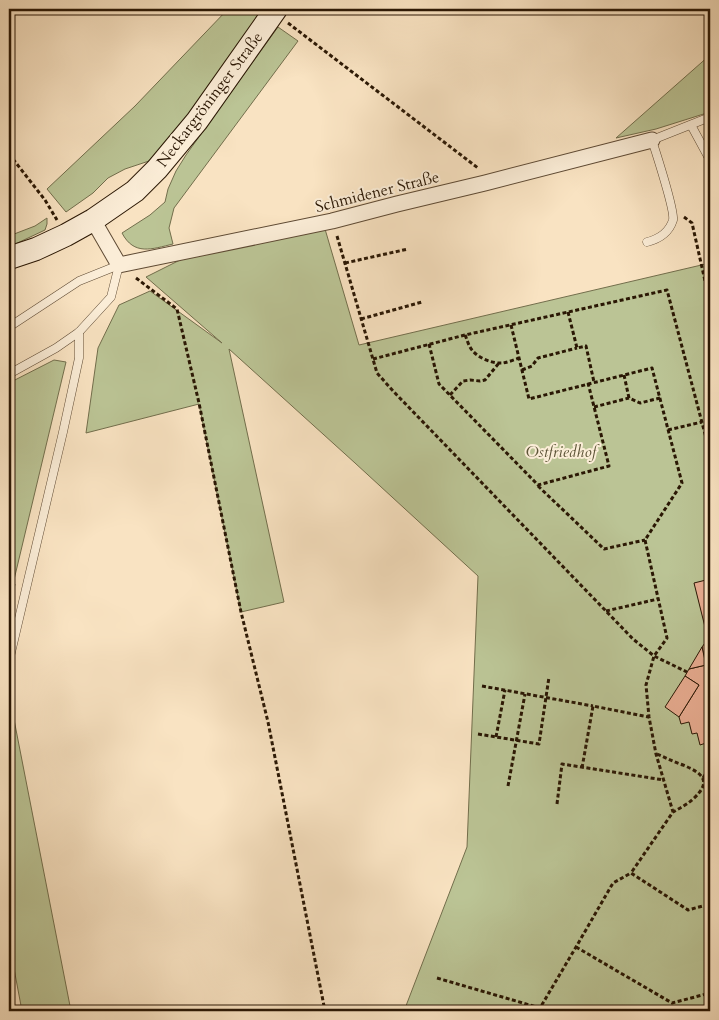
<svg xmlns="http://www.w3.org/2000/svg" width="719" height="1020" font-family="Cardo,serif">
  <style>
    .green { fill: #bbc495; stroke: #726e4c }
    .building { fill: #e9ad92; stroke: #2a1704 }
    .lines { fill: none; stroke-linecap: round; stroke-linejoin: round }
    .service-casing { stroke: #5e4a34; stroke-width: 9 }
    .minor-casing { stroke: #5e4a34; stroke-width: 17 }
    .secondary-casing { stroke: #2a1704; stroke-width: 24 }
    .path { stroke: #2a1704; stroke-width: 3; stroke-dasharray: 4 2.5; stroke-linecap: butt }
    .service { stroke: #fbedd7; stroke-width: 8 }
    .minor { stroke: #fbedd7; stroke-width: 15 }
    .secondary { stroke: #fbedd7; stroke-width: 22 }
    .labels { text-anchor: middle; stroke-width: 4; stroke-linejoin: round; paint-order: stroke }
    .street-label { font-size: 16px; fill: #2a1704; stroke: #fbedd7 }
    .park-label { font-size: 16px; font-style: italic; fill: #5d5437; stroke: #fbedd7 }
  </style>
  <rect width="100%" height="100%" fill="#f9e3c2"/>
  <filter id="stains"><feTurbulence type="fractalNoise" baseFrequency=".004" numOctaves="4"/><feColorMatrix values="0 0 0 0 .2 0 0 0 0 .09 0 0 0 0 .02 0 0 0 .5 -.17"/></filter>
  <radialGradient id="worn" r=".72"><stop offset=".6" stop-color="#630" stop-opacity="0"/><stop offset="1" stop-color="#630" stop-opacity=".3"/></radialGradient>
  <g class="green">
    <path d="M228,9H264L192,116L149,161L125,169L108,178L93,193L66,212L47,189L135,106Z"/>
    <path d="M278,27L298,41L174,208L169,228L173,244C152,249 134,256 122,233L150,215L165,202L168,189L176,171L186,155Z"/>
    <path d="M710,55V112L656,129L616,138Z"/>
    <path d="M47,218V224L45,230L9,247V236L35,226Z"/>
    <path d="M325,229L359,345L710,263V1011H404L467,847L478,576L355,463L229,349L284,602L241,612L199,404L86,433L98,348L119,305L150,291L222,343L146,277L188,256Z"/>
    <path d="M54,360L66,362L13,584H15L9,616V383Z"/>
    <path d="M9,691L10,699L71,1011H22L9,942Z"/>
  </g>
  <g class="building">
    <path d="M710,579V755H708L706,743L700,745L697,733L692,734L689,722L681,724L679,717L699,685L685,676L689,669L706,665L702,647L708,639L694,583Z"/>
    <path d="M702,647L706,665L689,669Z"/>
    <path d="M685,676L699,685L679,717L665,707Z"/>
  </g>
  <g class="lines">
    <g class="service-casing">
      <g id="service">
        <path d="M691,125L710,160"/>
        <path d="M647,242C659,239 669,233 673,220C675,210 656,153 652,140L710,117"/>
        <path d="M9,327L79,281L119,265"/>
        <path d="M9,374L56,348L79,332L111,297L119,265"/>
        <path d="M9,661L63,432L79,358V332"/>
      </g>
    </g>
    <g class="minor-casing">
      <path id="minor" d="M93,220L119,265L332,221L397,204L485,183L652,140"/>
    </g>
    <g class="secondary-casing">
      <path id="secondary" d="M9,258L36,249L66,235L93,220L135,191L157,169L197,121L276,9"/>
    </g>
    <g class="path">
      <path d="M288,23L478,168"/>
      <path d="M9,154L45,200L57,220"/>
      <path d="M684,217L692,223L710,303"/>
      <path d="M337,236L377,373L394,392L633,639L654,656L687,672"/>
      <path d="M345,263L408,249"/>
      <path d="M136,278L177,309L199,403L241,612L268,722L325,1011"/>
      <path d="M568,312L577,348L586,346L594,382"/>
      <path d="M361,319L422,302"/>
      <path d="M511,325L529,399L652,368L682,483L645,540L667,638L654,656L646,685L649,717L656,754L673,812L631,873"/>
      <path d="M465,335C467,339 468,344 470,347C475,357 492,364 503,363C508,362 514,360 519,358"/>
      <path d="M429,344L439,384L538,485L609,466L588,383"/>
      <path d="M373,359L465,335L667,290L709,449L710,451"/>
      <path d="M522,370L532,366L538,358L577,348"/>
      <path d="M624,375L629,398"/>
      <path d="M450,395L463,381L470,380L480,381L485,380L499,363"/>
      <path d="M594,407L629,398L640,403L660,398"/>
      <path d="M668,430L702,422"/>
      <path d="M538,486L604,549L645,540"/>
      <path d="M606,611L658,599"/>
      <path d="M482,686L593,706"/>
      <path d="M478,734L539,744L549,677"/>
      <path d="M496,737L505,690"/>
      <path d="M657,754C666,758 674,762 683,765C702,773 713,781 693,799C688,804 680,808 673,812"/>
      <path d="M582,768L593,706L649,717"/>
      <path d="M703,778L710,767"/>
      <path d="M508,786L525,694"/>
      <path d="M557,804L562,764L664,780"/>
      <path d="M576,947L672,1003L710,993"/>
      <path d="M437,978L540,1008L576,947L613,883L631,873L688,910L710,904"/>
      <path d="M538,1011L540,1008L544,1011"/>
    </g>
    <use href="#service" class="service"/>
    <use href="#minor" class="minor"/>
    <use href="#secondary" class="secondary"/>
  </g>
  <g class="labels">
    <g class="street-label">
      <text transform="translate(209 99) rotate(-53)" y="6">Neckargröninger Straße</text>
      <text transform="translate(377 191) rotate(-14)" y="6">Schmidener Straße</text>
    </g>
    <g class="park-label">
      <text x="561" y="457">Ostfriedhof</text>
    </g>
  </g>
  <rect width="719" height="1020" fill="none" stroke="#f9e3c2" stroke-width="30"/>
  <rect x="10" y="10" width="699" height="1000" fill="none" stroke="#2a1704" stroke-width="2.5"/>
  <rect x="15" y="15" width="689" height="990" fill="none" stroke="#2a1704"/>
  <rect width="100%" height="100%" filter="url(#stains)"/>
  <rect width="100%" height="100%" fill="url(#worn)"/>
</svg>
